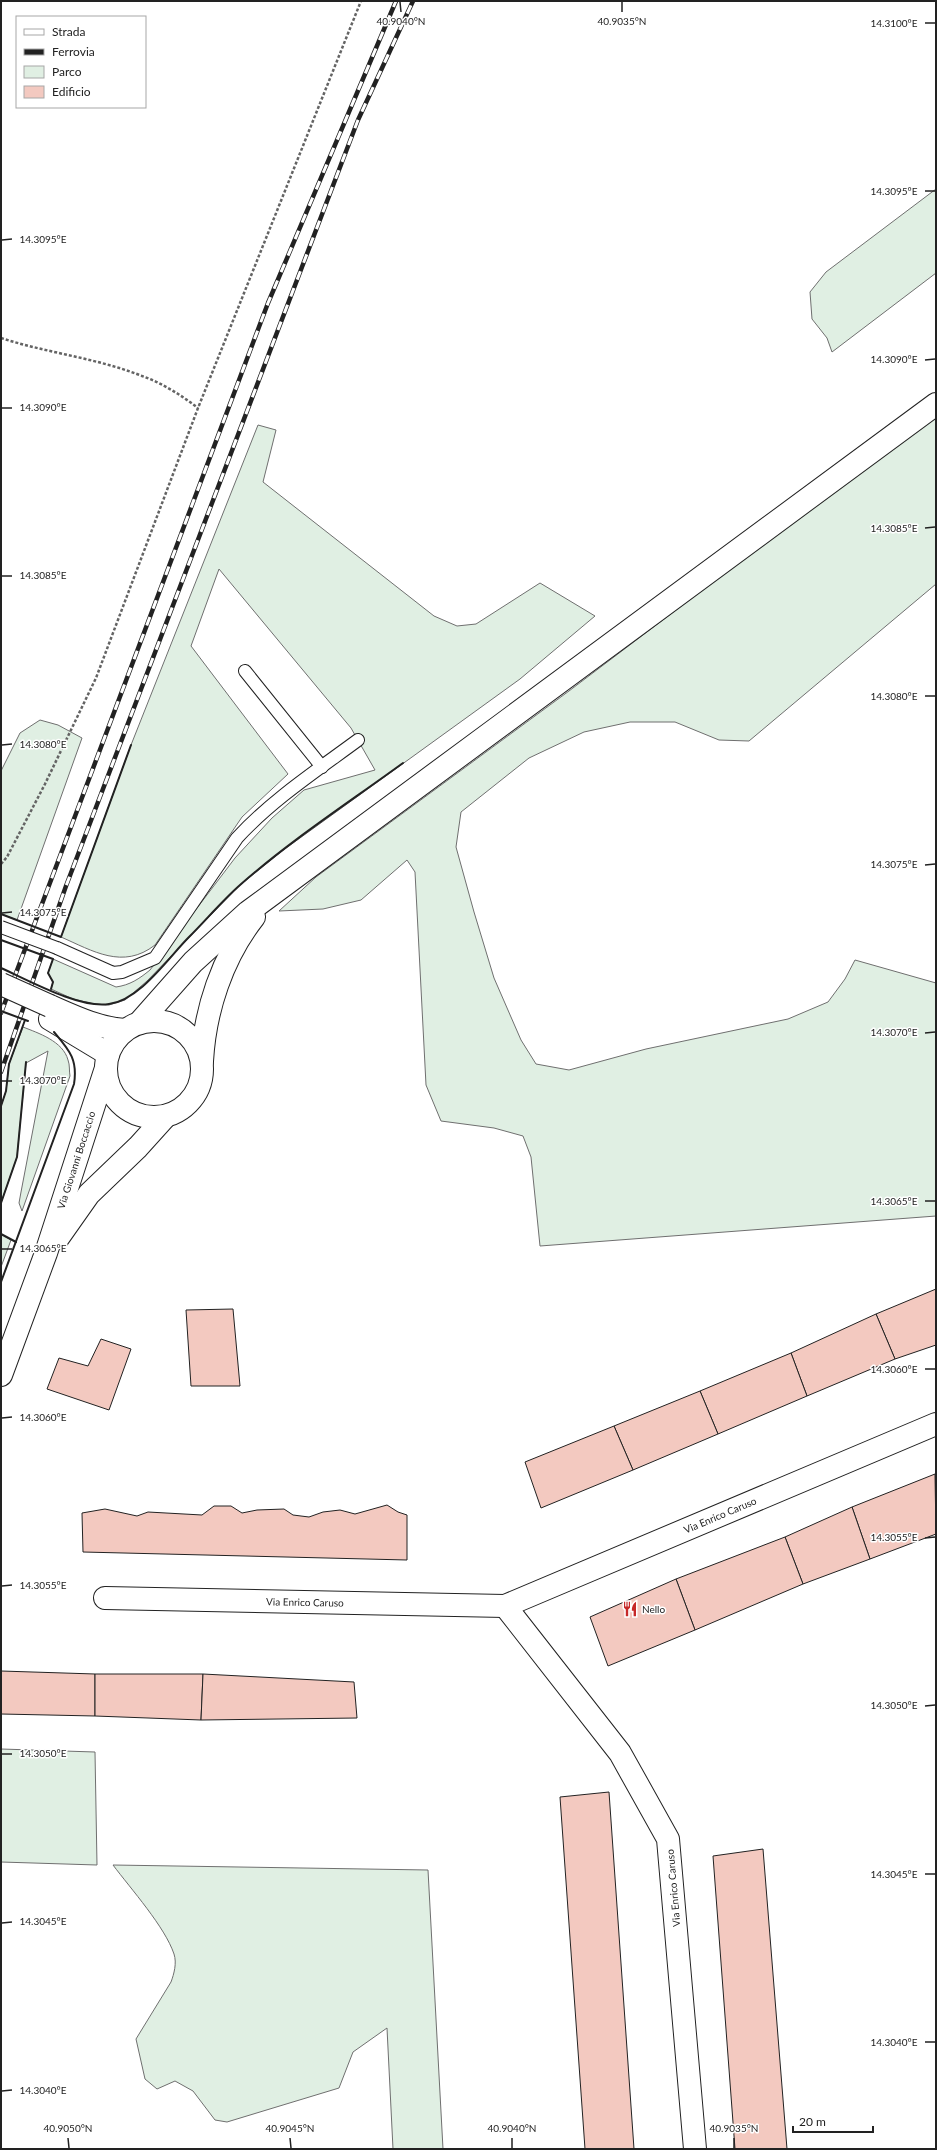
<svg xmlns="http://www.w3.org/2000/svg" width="937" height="2150" font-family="Lato,sans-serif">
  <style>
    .green { fill: #e0efe3; stroke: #6f6f6f }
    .building { fill: #f3c9c0; stroke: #222 }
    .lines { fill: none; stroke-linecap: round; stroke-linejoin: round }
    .service-casing { stroke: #222; stroke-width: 14 }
    .minor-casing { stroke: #222; stroke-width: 24 }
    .tertiary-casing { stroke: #222; stroke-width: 24 }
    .path { stroke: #646464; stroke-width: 2.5; stroke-dasharray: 3 2; stroke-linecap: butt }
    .service { stroke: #fff; stroke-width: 12 }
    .minor { stroke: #fff; stroke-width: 22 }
    .tertiary { stroke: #fff; stroke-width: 22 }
    .rail-casing { stroke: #222; stroke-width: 4.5 }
    .rail { stroke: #fff; stroke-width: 3; stroke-dasharray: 9; stroke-linecap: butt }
    .service-bridge-casing { stroke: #222; stroke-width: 14; stroke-linecap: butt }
    .minor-bridge-casing { stroke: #222; stroke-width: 24; stroke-linecap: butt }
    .service-bridge { stroke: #fff; stroke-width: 12 }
    .minor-bridge { stroke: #fff; stroke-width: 22 }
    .wall { stroke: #222; stroke-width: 2 }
    .ticks { fill: none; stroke: #222; stroke-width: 1.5 }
    .labels { text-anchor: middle; stroke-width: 3; stroke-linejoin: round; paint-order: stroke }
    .street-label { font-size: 10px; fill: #222; stroke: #fff }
    .poi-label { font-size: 10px; fill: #222; stroke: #fff; text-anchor: start }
    .ticks-label { font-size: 10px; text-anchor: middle; fill: #222; stroke: #fff; stroke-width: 3; stroke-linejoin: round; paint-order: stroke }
  </style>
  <rect width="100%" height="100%" fill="#fff"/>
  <g class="green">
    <path d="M936,189V273L832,352L827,338L812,319L810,292L826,272Z"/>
    <path d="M936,413V584L749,741L719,740L675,722H630L584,732L529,758L461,812L456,847L474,912L494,978L521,1040L536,1064L569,1070L646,1049L788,1019L828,1002L845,979L855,960L936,983V1216L540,1246L531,1157L523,1136L494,1128L441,1121L426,1085L415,872L407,860L361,900L323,909L279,911L316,877L569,691Z"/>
    <path d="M258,425L276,430L263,482L434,616L457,626L476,624L540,583L595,616L520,679L282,851L239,886L147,981L125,1000L109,1005L94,1004L73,999L51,989L53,982L48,973L53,959L116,987C130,985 139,979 150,970L235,858L272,818L304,790L375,770L351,728L219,569L191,646L288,774L242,817L155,945C123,970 93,951 61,937L131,745Z"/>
    <path d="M40,720L58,725L82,738L17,920L1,914V771L20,733Z"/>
    <path d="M23,1027C38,1033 63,1041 68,1060C70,1065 69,1071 70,1076L22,1211L19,1203L21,1192L48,1051L26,1063L17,1157L1,1203V1106L6,1091L9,1064Z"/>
    <path d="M1,1234L11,1240L1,1267Z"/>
    <path d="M1,1749L95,1752L97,1865L1,1862Z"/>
    <path d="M113,1865L428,1870L443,2149H393L387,2028L353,2052L339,2088L227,2122L215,2120L193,2091L175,2081L157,2089L145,2079L136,2039L171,1982C174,1974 177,1963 174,1954C165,1927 131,1889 113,1865Z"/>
  </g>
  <g class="building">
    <path d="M936,1289V1345L895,1359L876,1314Z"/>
    <path d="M233,1309L240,1386H191L186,1310Z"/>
    <path d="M876,1314L895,1359L807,1396L791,1353Z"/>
    <path d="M101,1339L131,1349L109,1410L47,1389L59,1358L88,1366Z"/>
    <path d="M791,1353L807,1396L718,1434L700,1391Z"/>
    <path d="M700,1391L718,1434L633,1470L614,1426Z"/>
    <path d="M614,1426L633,1470L541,1508L525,1462Z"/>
    <path d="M935,1474L936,1534L870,1559L852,1507Z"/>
    <path d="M387,1505L398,1512L407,1515V1560L83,1552L82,1513L105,1509L137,1516L148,1512L202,1515L214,1506H231L242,1513L257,1510L284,1509L293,1515L309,1517L323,1512L340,1510L355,1514Z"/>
    <path d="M852,1507L870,1559L803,1584L785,1537Z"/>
    <path d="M785,1537L803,1584L695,1630L676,1579Z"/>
    <path d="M676,1579L695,1630L608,1666L590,1617Z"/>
    <path d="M1,1671L95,1674V1716L1,1714Z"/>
    <path d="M95,1674H203L201,1720L95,1716Z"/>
    <path d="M203,1674L354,1682L357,1718L201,1720Z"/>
    <path d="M609,1792L634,2149H585L560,1797Z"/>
    <path d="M763,1849L787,2149H735L713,1856Z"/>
  </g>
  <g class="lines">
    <g class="service-casing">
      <g id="service">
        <path d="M245,671L322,767"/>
        <path d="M57,948L113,973L122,972L155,958L237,838C272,800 316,771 358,740"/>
      </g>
    </g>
    <g class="minor-casing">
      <g id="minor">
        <path d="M50,1006C75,1017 98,1028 125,1030"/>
        <path d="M50,1019L108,1054"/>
        <path d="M105,1598L505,1606"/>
        <path d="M695,2149L668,1839L620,1753L505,1606L936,1424"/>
      </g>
    </g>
    <g class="tertiary-casing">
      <g id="tertiary">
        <circle cx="154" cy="1069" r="48"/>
        <path d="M139,1023L193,962L248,912L936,404"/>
        <path d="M202,1061C205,1010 222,958 254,917"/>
        <path d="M58,1238L89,1194L138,1147L166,1116"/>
        <path d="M1,1375L46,1253L106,1068"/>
      </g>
    </g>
    <g class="path">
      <path d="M1,338C47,353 97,358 142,376C162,383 181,395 198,408"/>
      <path d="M1,864L7,857L45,784L96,678L198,408L361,1"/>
    </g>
    <use href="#service" class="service"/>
    <use href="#minor" class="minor"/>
    <use href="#tertiary" class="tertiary"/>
    <g class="rail-casing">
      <g id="rail">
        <path d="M1,1013L268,303L396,1"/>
        <path d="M1,1072L66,886L358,120L413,1"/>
      </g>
    </g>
    <use href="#rail" class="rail"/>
    <g class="service-bridge-casing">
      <path id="service-bridge" d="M1,927L57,948"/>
    </g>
    <g class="minor-bridge-casing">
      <path id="minor-bridge" d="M1,984L50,1006"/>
    </g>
    <use href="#service-bridge" class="service-bridge"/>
    <use href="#minor-bridge" class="minor-bridge"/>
    <g class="wall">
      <path d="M1,914L61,937L131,745"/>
      <path d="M1,940L53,959L48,973L53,982L51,989"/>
      <path d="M1,968C28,980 80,1009 109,1004C140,1000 168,958 189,937C206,920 222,901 240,885C291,840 348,803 403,763"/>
      <path d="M1,1011L28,1021"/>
      <path d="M1,1106L6,1091L9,1064L25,1020"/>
      <path d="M1,1203L17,1157L26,1062"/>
      <path d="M1,1234L16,1242"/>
      <path d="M1,1282L74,1084C78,1059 69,1050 54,1032"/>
    </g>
  </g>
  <path class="ticks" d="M400,2L401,12M622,2V12M925,23H935M925,191H935M2,240L12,239M925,360L935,359M2,408H12M925,528L935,527M2,576H12M925,696H935M2,745L12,744M925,865L935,864M2,913L12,912M925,1033L935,1032M2,1081H12M925,1201H935M2,1249H12M925,1369H935M2,1418L12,1417M925,1538L935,1537M2,1586L12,1585M925,1706L935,1705M2,1754H12M925,1874H935M2,1923L12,1922M925,2042H935M2,2091L12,2090M68,2138L69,2148M290,2138L291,2148M512,2138V2148M734,2138V2148"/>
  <defs>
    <g id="restaurant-bare" transform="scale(1.2)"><path d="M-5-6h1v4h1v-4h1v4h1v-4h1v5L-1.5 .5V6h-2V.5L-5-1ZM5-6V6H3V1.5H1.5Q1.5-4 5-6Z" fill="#c62828" stroke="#fff" stroke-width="2.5" paint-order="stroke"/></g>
  </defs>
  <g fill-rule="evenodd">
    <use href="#restaurant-bare" x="630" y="1609"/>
  </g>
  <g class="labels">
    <g class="street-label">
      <text transform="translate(76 1160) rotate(-72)" y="4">Via Giovanni Boccaccio</text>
      <text transform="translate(720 1515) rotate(-23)" y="4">Via Enrico Caruso</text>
      <text transform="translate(305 1602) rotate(1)" y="4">Via Enrico Caruso</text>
      <text transform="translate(673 1888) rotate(-95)" y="4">Via Enrico Caruso</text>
    </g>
    <g class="poi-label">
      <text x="642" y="1613">Nello</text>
    </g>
  </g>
  <g class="ticks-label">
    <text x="401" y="25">40.9040°N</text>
    <text x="622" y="25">40.9035°N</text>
    <text x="894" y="27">14.3100°E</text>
    <text x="894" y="195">14.3095°E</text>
    <text x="43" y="243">14.3095°E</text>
    <text x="894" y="363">14.3090°E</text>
    <text x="43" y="411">14.3090°E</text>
    <text x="894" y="532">14.3085°E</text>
    <text x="43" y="579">14.3085°E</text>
    <text x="894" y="700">14.3080°E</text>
    <text x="43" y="748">14.3080°E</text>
    <text x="894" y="868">14.3075°E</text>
    <text x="43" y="916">14.3075°E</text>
    <text x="894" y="1036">14.3070°E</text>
    <text x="43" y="1084">14.3070°E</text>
    <text x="894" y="1205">14.3065°E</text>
    <text x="43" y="1252">14.3065°E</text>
    <text x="894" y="1373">14.3060°E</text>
    <text x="43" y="1421">14.3060°E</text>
    <text x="894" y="1541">14.3055°E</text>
    <text x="43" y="1589">14.3055°E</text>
    <text x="894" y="1709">14.3050°E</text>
    <text x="43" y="1757">14.3050°E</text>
    <text x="894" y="1878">14.3045°E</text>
    <text x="43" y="1925">14.3045°E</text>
    <text x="894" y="2046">14.3040°E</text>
    <text x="43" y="2094">14.3040°E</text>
    <text x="68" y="2132">40.9050°N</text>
    <text x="290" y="2132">40.9045°N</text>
    <text x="512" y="2132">40.9040°N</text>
    <text x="734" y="2132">40.9035°N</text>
  </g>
  <rect width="937" height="2150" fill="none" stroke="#222222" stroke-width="4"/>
  <rect x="16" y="16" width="130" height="92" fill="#ffffff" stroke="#a7a7a7"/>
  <rect x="24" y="29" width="20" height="6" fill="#ffffff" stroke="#a7a7a7"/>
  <text x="52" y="36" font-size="12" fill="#222222">Strada</text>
  <rect x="24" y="49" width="20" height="6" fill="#222222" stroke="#a7a7a7"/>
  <text x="52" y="56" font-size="12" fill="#222222">Ferrovia</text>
  <rect x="24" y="66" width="20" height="12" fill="#e0efe3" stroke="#a7a7a7"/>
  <text x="52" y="76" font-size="12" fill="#222222">Parco</text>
  <rect x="24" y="86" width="20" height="12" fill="#f3c9c0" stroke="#a7a7a7"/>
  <text x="52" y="96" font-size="12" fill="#222222">Edificio</text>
  <path d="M793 2126v6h80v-6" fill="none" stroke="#222222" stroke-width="2"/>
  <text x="799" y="2126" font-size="12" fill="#222222" stroke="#ffffff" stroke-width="3" paint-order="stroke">20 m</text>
</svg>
